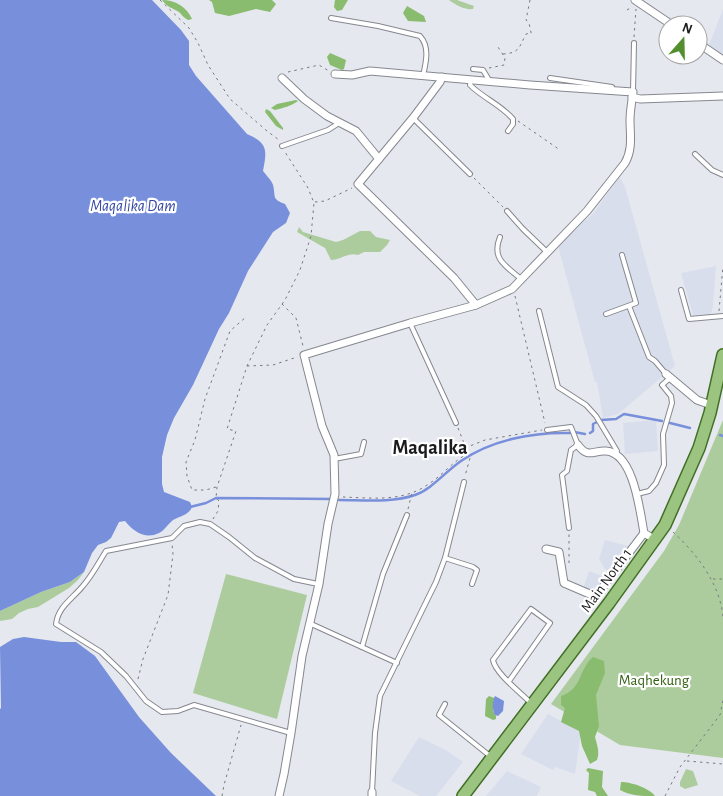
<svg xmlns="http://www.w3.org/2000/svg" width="723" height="796" font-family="'Alegreya Sans',sans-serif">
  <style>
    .built { fill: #d9deed }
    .green { fill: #adcc9e }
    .forest { fill: #89bc6e }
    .water { fill: #788fdc }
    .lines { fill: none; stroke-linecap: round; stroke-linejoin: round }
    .stream { stroke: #788fdc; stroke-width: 2.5 }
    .lane-casing { stroke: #86888f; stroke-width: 6 }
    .street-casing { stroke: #86888f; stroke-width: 9 }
    .primary-casing { stroke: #426f25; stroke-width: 14 }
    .path { stroke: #78797e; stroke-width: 1; stroke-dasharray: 2.5 4; stroke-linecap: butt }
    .lane { stroke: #fff; stroke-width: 4 }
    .street { stroke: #fff; stroke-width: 7 }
    .primary { stroke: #9ac47f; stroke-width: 11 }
    .labels { text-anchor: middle; stroke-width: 4.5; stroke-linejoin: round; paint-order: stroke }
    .street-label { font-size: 15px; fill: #1b1b1e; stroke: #fff }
    .park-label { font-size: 15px; fill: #326011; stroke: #fff }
    .water-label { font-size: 16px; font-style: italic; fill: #3547a2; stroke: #fff }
    .district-label { font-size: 20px; font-weight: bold; fill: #1b1b1e; stroke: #fff }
  </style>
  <rect width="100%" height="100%" fill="#e5e8ef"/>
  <g class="built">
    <path d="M723,9V54L709,45Z"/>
    <path d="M620,177L625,187L675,366L618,414L603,418L597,382H595L558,246L576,227L592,215Z"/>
    <path d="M716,266L713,305L711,314L693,315L681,273Z"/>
    <path d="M656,420L658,451L625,454L623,423Z"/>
    <path d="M605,540L628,546L610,571L605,569L599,559Z"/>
    <path d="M589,571L605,577L592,592L583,588Z"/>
    <path d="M548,714L581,732L575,774L555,767L553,770L521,754Z"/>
    <path d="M419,737L446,750L463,762L436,796H420L391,781Z"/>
    <path d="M507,771L541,787L537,796H486Z"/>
  </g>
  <g class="green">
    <path d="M449,0H457L474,6L473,9C464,10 456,5 449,0Z"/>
    <path d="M299,227L303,232L336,242L343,240L360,231H370L376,237L390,240L387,245L380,252H364L358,255C348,252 341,260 331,260L325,248L297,232Z"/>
    <path d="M723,420V758L620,745L551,704L664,551L679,525Z"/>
    <path d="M84,572L78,580L69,588L38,607L28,609L19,613L12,619L0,621V611L41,592L70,582Z"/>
    <path d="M226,574L307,595L277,719L193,693Z"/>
    <path d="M686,769L693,771L698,785L685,789L680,786V782Z"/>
  </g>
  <g class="forest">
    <path d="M162,0C175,0 187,7 192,19L188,20C184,18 182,15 179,12C171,7 168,8 162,0Z"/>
    <path d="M209,0H272L276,4L270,12L256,9L229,16L215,13L212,2Z"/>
    <path d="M335,0H348L342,10L337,11L334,7Z"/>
    <path d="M407,6L424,16L426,22L408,21L403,13Z"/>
    <path d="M330,53L346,60L344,69L342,70L330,65L327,57Z"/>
    <path d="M296,100L298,101C291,106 283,108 275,110L271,108L277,104Z"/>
    <path d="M266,109L270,111L283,128V130L276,126L265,112Z"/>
    <path d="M593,657L604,661L605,673L596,695L599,726L595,737C597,745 600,752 597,760L590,764L582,746L579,731L561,722L565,708L561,705V696C582,690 579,668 593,657Z"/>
    <path d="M489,696L494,698L493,711L496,716V719L493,720L485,716L486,699Z"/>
    <path d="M588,768L603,771L602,787L608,796H597L595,792L588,790L589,773L586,770Z"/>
    <path d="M621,782C631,782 649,788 655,796C642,796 631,796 620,790Z"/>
  </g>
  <g class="water">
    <path d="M0,0H152L181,30L189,41V65L196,76L247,134C268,143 267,150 263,171C266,175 272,181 273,185C276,196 271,199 285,204L290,213L286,223L273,232L248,271L229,313L219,329L193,385L174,418L167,435L162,457V484L164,492L190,502L192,507C189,515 180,516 173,520C168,524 164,531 159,533C145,540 133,531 125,521L119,522L111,538L106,542L98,545L92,553L84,572L70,582L41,592L0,611Z"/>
    <path d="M24,637L61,642H76L95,656L139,717L171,753L216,796H0V709L1,708L0,647L13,639Z"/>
    <path d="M495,696L504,701L503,711L498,716L495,715C492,710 492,701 495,696Z"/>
  </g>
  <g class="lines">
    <g class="stream">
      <path d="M601,420L616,419L624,414L662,421"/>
      <path d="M670,423L690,428"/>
      <path d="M574,432L585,434"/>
      <path d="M590,433L593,431V424L597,422"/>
      <path d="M720,435L723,436"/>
      <path d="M339,500C363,500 392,503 415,495C432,489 445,472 461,461C491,440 533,432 570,433"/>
      <path d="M190,507L206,503L216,498L332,499"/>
    </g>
    <g class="lane-casing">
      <g id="lane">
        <path d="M331,18L378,26L420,36C430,47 426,62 423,76"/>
        <path d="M473,69L483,70L489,80"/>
        <path d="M550,78L612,87"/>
        <path d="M471,79L470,85C483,98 501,105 513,119V124L508,131"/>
        <path d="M633,92L634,43"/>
        <path d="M413,118L470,174"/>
        <path d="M282,146L328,130L339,123"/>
        <path d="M695,154L712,170L723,175"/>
        <path d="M507,211L523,229L547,252"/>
        <path d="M500,237C491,259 506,266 521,279"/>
        <path d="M681,290L689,319L723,316"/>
        <path d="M629,306L649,357L655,361L666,374"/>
        <path d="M539,311L558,387L586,405L596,416L617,451L615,455"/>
        <path d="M606,314L636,303L622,255"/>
        <path d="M410,323L456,423"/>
        <path d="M547,430L571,427L578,445L571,450L567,471L562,475L569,528"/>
        <path d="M334,459L361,454L364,442"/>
        <path d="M637,494L649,491L656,483L664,465L663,434L672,403L671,396L662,385L670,378"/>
        <path d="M445,558L473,567L477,570L472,584"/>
        <path d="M309,623L397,663"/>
        <path d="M362,647L383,574L407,515"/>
        <path d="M509,681L550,623L531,609L493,660C495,673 521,693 531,703"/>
        <path d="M445,704L439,715L490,756"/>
        <path d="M291,733L194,705L178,711L162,712L146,701L126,676L101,652L56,624C58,607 72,599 82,587C92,576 99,562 106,551L172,538L184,526L200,522L210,524L229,537L255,558L294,579L318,584"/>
        <path d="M372,792L375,733L380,696L436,582L445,558L464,482"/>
      </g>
    </g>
    <g class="street-casing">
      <g id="street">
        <path d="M635,0L672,25"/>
        <path d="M698,43L723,60"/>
        <path d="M335,74L352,75L370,71L530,85L633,92C632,101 630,111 630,120C630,135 633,149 625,163L587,211L512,289L476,305"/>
        <path d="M282,78L304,99L327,116L356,131L379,159"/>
        <path d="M632,97L640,99L723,96"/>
        <path d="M666,374L697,400L711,405"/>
        <path d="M578,445C588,459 594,450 606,451C634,453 640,512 644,533L654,539"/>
        <path d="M546,549L559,552L564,583L592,595H597L644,533"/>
        <path d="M279,796L284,774L291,733L302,656L319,584L328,524L335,494L334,455L322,426L304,355L410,323L476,305L454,278L358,184L413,118L440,82L442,77"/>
        <path d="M372,796V792"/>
      </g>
    </g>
    <g class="primary-casing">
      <path id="primary" d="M463,796L609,603L665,525L699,448L710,413L723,355"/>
    </g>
    <g class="path">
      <path d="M160,0L189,28L198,43L208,65L230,99L267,131L279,140"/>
      <path d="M530,0L526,20L529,23L532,37"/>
      <path d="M627,10L632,7"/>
      <path d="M634,37L636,9"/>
      <path d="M503,54C520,53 519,47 526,34L531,33"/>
      <path d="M489,68L504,65L505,58L498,47"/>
      <path d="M288,72L319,65L329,71"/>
      <path d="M518,121L560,150"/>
      <path d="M474,178L503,207"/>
      <path d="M315,202L325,201L352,188"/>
      <path d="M515,296L545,423"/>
      <path d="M282,304L296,318L303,346"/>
      <path d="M719,311L723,266"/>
      <path d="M247,366L273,365L297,357"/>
      <path d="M458,428L470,458L465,476"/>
      <path d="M465,448L485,440L542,430"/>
      <path d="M216,487L206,490H192L187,476L186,462L195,440L205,399L230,331L246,317"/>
      <path d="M343,497C371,498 403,502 427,485C442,476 452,462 467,454"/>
      <path d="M408,509L412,493"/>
      <path d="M213,519L218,511L219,501L216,498L217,487L236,431L227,429L247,366L267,325L285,300L300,270L311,236L314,203L308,188L285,152"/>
      <path d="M673,532C697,554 720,584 723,617"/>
      <path d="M569,563V534"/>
      <path d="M713,579H723"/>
      <path d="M138,679L143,659L168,595L173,554L172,544"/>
      <path d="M687,761L723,764"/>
      <path d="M222,796L224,785L241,725"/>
      <path d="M665,796L680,767L720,715L723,700"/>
    </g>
    <use href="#lane" class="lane"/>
    <use href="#street" class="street"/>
    <use href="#primary" class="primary"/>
  </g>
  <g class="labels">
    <g class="street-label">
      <text transform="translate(606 580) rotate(-54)" y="5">Main North 1</text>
    </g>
    <g class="park-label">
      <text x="654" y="685">Maqhekung</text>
    </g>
    <g class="water-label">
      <text x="133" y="211">Maqalika Dam</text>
    </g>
    <g class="district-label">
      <text x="430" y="454">Maqalika</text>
    </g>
  </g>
  <g transform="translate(683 40) rotate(20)"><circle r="24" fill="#ffffff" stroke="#a4a4a5"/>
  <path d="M0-4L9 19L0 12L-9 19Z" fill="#538f2e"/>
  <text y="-8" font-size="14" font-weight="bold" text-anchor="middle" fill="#1b1b1e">N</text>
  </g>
</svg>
